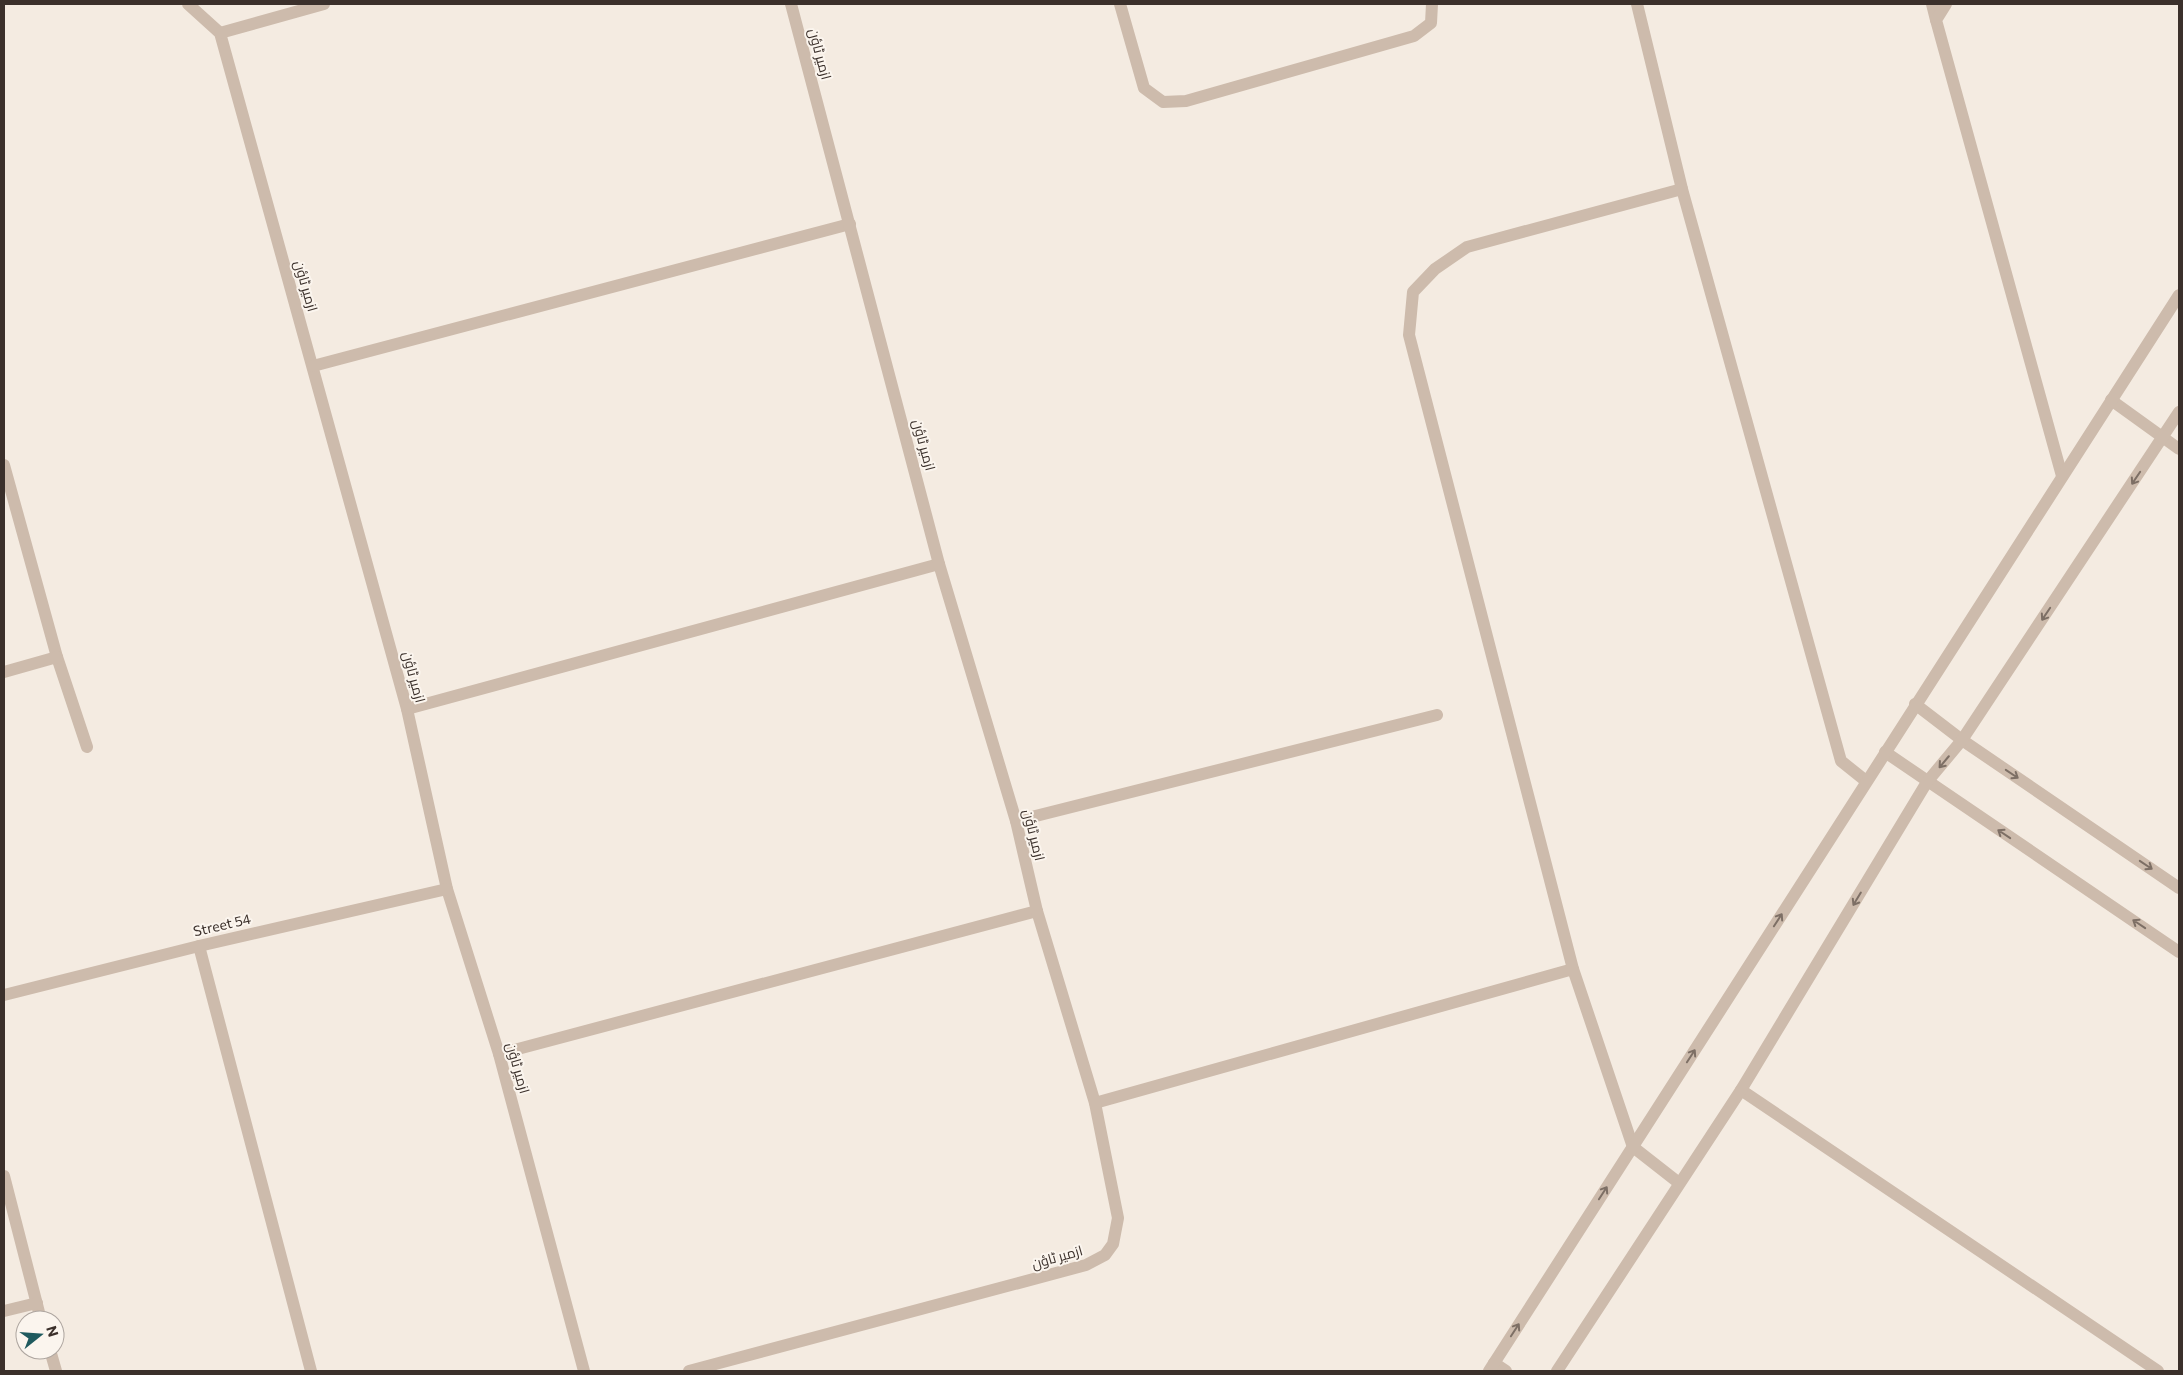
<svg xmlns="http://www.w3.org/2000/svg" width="2183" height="1375" font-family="Commissioner,Cairo,sans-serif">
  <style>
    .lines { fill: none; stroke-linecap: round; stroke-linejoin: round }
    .minor { stroke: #cdbbac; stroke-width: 12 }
    .oneway { stroke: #7d6f65 }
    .labels { text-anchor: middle; stroke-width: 4; stroke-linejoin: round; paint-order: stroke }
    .street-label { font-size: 14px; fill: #3b302b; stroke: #fbf5ee }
  </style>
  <rect width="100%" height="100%" fill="#f4ebe1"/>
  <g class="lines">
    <g class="minor">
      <path d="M188,4L220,33L407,709L447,889L499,1054L584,1371"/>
      <path d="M1120,4L1144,88L1163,102L1186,101L1414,36L1431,23L1432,4"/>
      <path d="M1637,4L1682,189L1841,761L1866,781"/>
      <path d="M1932,4L1936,20"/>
      <path d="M1946,4L1936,20L2062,476"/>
      <path d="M220,33L324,4"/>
      <path d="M313,366L850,224"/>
      <path d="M2111,400L2179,449"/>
      <path d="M4,465L57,657L87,747"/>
      <path d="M4,672L57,657"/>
      <path d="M1915,704L1962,740L2179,888"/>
      <path d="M407,709L939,564"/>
      <path d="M1885,752L2179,952"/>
      <path d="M1016,821L1437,715"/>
      <path d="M199,946L311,1371"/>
      <path d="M4,995L199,946L447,889"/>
      <path d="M499,1054L1037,911"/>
      <path d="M1741,1090L2158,1371"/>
      <path d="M1095,1103L1573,969"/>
      <path d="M4,1176L41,1320"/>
      <path d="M1679,1183L1633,1147L1573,969L1409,335L1413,292L1435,269L1467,247L1682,189"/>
      <path d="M4,1311L37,1303"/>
      <path d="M50,1350L56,1371"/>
      <path d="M1494,1363L1506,1371"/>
      <path d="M689,1371L1086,1265L1105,1255L1113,1244L1118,1218L1095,1103L1037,911L1016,821L939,564L791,4"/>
      <path d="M1489,1371L2179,295"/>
      <path d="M1557,1371L1741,1090L1927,782L1962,740L2179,412"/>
    </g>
  </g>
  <defs><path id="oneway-shaft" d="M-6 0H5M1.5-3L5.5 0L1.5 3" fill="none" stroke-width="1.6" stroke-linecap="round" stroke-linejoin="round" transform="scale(1.25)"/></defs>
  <g class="oneway">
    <use href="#oneway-shaft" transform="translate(2136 478) rotate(124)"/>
    <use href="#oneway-shaft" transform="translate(2046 614) rotate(124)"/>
    <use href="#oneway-shaft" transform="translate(1944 762) rotate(130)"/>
    <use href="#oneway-shaft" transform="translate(2012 774) rotate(34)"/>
    <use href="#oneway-shaft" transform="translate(2004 834) rotate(-146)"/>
    <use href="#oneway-shaft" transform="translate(2146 865) rotate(34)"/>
    <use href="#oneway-shaft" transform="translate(1857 899) rotate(121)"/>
    <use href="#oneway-shaft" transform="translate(1778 920) rotate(-57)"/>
    <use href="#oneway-shaft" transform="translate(2139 924) rotate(-146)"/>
    <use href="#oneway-shaft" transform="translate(1691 1056) rotate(-57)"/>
    <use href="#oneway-shaft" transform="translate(1603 1193) rotate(-57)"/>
    <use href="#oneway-shaft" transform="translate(1515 1330) rotate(-57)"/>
  </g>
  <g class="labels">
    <g class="street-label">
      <text transform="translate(820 54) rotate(75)" y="5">ازمیر ٹاؤن</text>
      <text transform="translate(306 286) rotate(74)" y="5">ازمیر ٹاؤن</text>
      <text transform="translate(924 445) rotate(75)" y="5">ازمیر ٹاؤن</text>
      <text transform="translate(414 677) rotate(75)" y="5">ازمیر ٹاؤن</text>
      <text transform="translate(1034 835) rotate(76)" y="5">ازمیر ٹاؤن</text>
      <text transform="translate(222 925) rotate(-13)" y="5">Street 54</text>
      <text transform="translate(518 1068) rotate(74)" y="5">ازمیر ٹاؤن</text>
      <text transform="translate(1057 1257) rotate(-16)" y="5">ازمیر ٹاؤن</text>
    </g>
  </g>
  <rect width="2183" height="1375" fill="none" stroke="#3b302b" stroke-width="10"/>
  <g transform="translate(40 1335) rotate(73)"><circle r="24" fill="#fbf5ee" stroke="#aea6a0"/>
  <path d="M0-4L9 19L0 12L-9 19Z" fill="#1f5a5e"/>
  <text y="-8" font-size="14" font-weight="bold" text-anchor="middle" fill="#3b302b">N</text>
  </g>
</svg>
